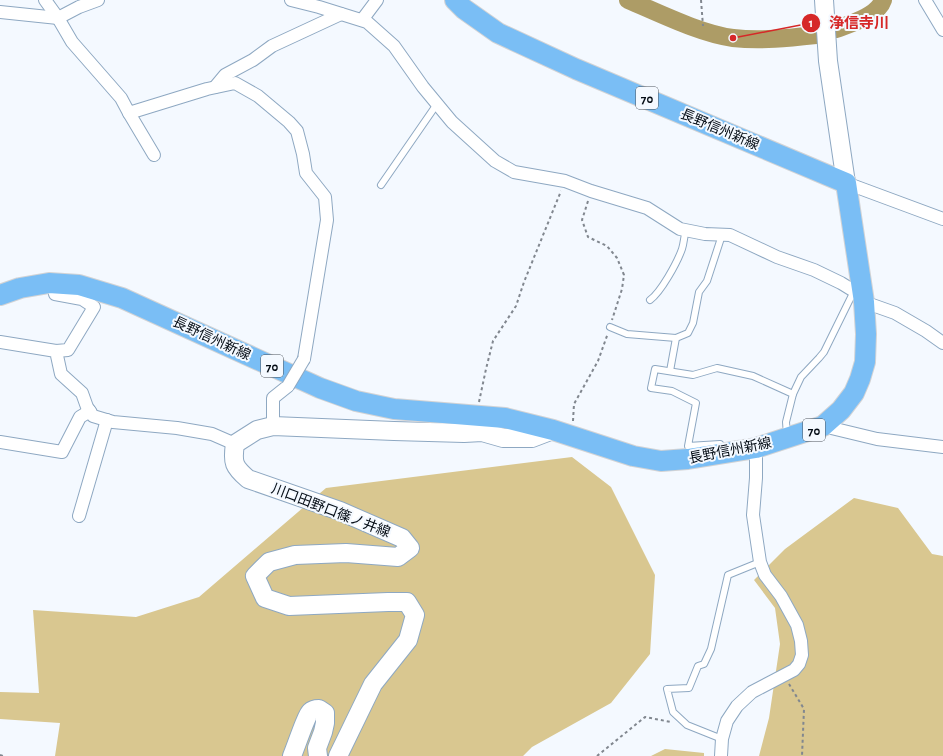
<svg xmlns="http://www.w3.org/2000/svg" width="943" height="756" font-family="'Alegreya Sans','Noto Sans JP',sans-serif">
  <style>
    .forest { fill: #d9c790 }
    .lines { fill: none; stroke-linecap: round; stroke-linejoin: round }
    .river { stroke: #ad9c66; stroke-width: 18 }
    .lane-casing { stroke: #8ea8c2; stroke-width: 8 }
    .street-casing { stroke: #8ea8c2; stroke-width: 14 }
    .secondary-casing { stroke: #8ea8c2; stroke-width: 20 }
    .primary-casing { stroke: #d2d3d5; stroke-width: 22 }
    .path { stroke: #81878f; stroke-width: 2; stroke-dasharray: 3 3; stroke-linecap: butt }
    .lane { stroke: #fff; stroke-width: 6 }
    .street { stroke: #fff; stroke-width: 12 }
    .secondary { stroke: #fff; stroke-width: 18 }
    .primary { stroke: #7abef5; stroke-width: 20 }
    .street-bridge-casing { stroke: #8ea8c2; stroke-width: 14; stroke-linecap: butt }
    .street-bridge { stroke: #fff; stroke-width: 12 }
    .labels { text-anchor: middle; stroke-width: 4; stroke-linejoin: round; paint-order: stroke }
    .shield { fill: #f4f9ff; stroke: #4c535b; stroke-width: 1 }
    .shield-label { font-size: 13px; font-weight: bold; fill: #040c15 }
    .street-label { font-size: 14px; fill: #040c15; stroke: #f4f9ff }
    .leader { fill: none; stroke: #d62828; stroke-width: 1.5 }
    .callout-dot { fill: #d62828; stroke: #f4f9ff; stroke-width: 1.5 }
    .mark-label { font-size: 12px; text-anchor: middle; font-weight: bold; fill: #fff }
    .callout-label { font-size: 15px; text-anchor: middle; font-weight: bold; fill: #d62828; stroke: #f4f9ff; stroke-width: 4; stroke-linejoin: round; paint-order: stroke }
  </style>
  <rect width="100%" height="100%" fill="#f4f9ff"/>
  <g class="forest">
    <path d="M572,457L611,487L655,575L650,654L611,703L532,747L523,756H55L60,723L0,719V692L39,693L33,610L136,617L199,597L326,488Z"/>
    <path d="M854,498L898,508L932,554L943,556V756H759L769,718L780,644L775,608L754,580L785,549Z"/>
    <path d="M665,749L704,753V756H651Z"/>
  </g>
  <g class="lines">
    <g class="river">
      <path d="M628,0C659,13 701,34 733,38C761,41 789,38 816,35"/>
      <path d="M836,29C850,24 878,16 883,0"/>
    </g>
    <g class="lane-casing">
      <g id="lane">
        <path d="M381,185L437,104"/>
        <path d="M650,300C661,292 677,263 682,249C684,243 684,236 686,230"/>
        <path d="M610,327L627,334L676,338L670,371"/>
        <path d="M676,338L688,333L693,323L699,292L707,281L722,235"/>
        <path d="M787,435L786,422L793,394L801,377L819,358L824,352L854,291"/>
        <path d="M720,444L688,446L696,403L672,391L651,388L655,369L693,375L717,368L753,376L793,394"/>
        <path d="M722,739L687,725L673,712L667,689L689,688L698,666L704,664L711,649L728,575L760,562"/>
      </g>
    </g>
    <g class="street-casing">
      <g id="street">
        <path d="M45,0L58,18L72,42L121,98L129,113L207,89L235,83L258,96L289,122L297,131L303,154L306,173L325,197L327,220L304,359"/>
        <path d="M291,0L319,7L367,22L394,46L423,87L452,122L495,161L514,172L565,181L591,191L647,208L680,229L705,234L730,235L777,257L814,270L841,283L854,291L864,302L895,313L926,331L943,343"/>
        <path d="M925,0L943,30"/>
        <path d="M0,12L58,18L79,7L98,0"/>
        <path d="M362,20L377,0"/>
        <path d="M215,87L225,75L253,60L272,46L341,14"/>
        <path d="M129,113L154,155"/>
        <path d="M846,183L943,219"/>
        <path d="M53,283L55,294L82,299L94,307L68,350L56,351"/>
        <path d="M0,342L56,351L61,374L82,393L87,407L93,416L113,422L177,428L212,434L235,444"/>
        <path d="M273,426V398L288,386"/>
        <path d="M823,426L877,439L943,447"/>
        <path d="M0,442L62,452L80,417L90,411"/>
        <path d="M79,516L107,420"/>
        <path d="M721,756L722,739L727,721L737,706L752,692L794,670L799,664L802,655L801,641L797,625L781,596L765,575L760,562L753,515L756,478V448"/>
      </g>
    </g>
    <g class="secondary-casing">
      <g id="secondary">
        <path d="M824,0L828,61L846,183"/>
        <path d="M292,756C295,749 307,714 310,712C312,710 316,709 319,709L325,713V723L323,732L317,748L318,756"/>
        <path d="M338,756L373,684L408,640L415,615L407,602H388L289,606L265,598L255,576L269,562L295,555L346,553L398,557L410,548L402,538L340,511L248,479C234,467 232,463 235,444L257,430L273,426L394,431L464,433L482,432L503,438H532L553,430"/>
      </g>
    </g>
    <g class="primary-casing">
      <path id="primary" d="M0,295L20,288L49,283L79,285L122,298L320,388L356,401L394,409L505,418L553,430L633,456L661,461L688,459L756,448L823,426L841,410L854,393L860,379L865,362L866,334L864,302L846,183L576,69L498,33L464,9L455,0"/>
    </g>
    <g class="path">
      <path d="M701,0L703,26"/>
      <path d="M588,201L582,220L588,237L607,246L617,258L624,275L622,289L612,320"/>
      <path d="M479,402L486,369L493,341L516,306L524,282L561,191"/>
      <path d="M573,421L574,404L598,361L608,333"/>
      <path d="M789,684L804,709L802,756"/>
      <path d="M0,755L3,756"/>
      <path d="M597,756L645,717L671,722"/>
    </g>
    <use href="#lane" class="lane"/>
    <use href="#street" class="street"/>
    <use href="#secondary" class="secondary"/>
    <use href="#primary" class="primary"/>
    <g class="street-bridge-casing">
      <path id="street-bridge" d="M288,386L304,359"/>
    </g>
    <use href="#street-bridge" class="street-bridge"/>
  </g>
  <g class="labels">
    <g class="shield">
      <rect x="636" y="87" width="22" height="22" rx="3"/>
      <rect x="261" y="355" width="22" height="22" rx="3"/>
      <rect x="803" y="419" width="22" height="22" rx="3"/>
    </g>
    <g class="shield-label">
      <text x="647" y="103">70</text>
      <text x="272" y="371">70</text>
      <text x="814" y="435">70</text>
    </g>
    <g class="street-label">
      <text transform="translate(720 129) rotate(23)" y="5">長野信州新線</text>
      <text transform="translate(212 338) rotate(25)" y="5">長野信州新線</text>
      <text transform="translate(730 450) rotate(-11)" y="5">長野信州新線</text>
      <text transform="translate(331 510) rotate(21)" y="5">川口田野口篠ノ井線</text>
    </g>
  </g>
  <path class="leader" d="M733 38L811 23"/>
  <g class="callout-dot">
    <circle cx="733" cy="38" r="4"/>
    <circle cx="811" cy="23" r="10"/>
  </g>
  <g class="mark-label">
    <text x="811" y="27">1</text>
  </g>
  <g class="callout-label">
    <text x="859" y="28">浄信寺川</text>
  </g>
</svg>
